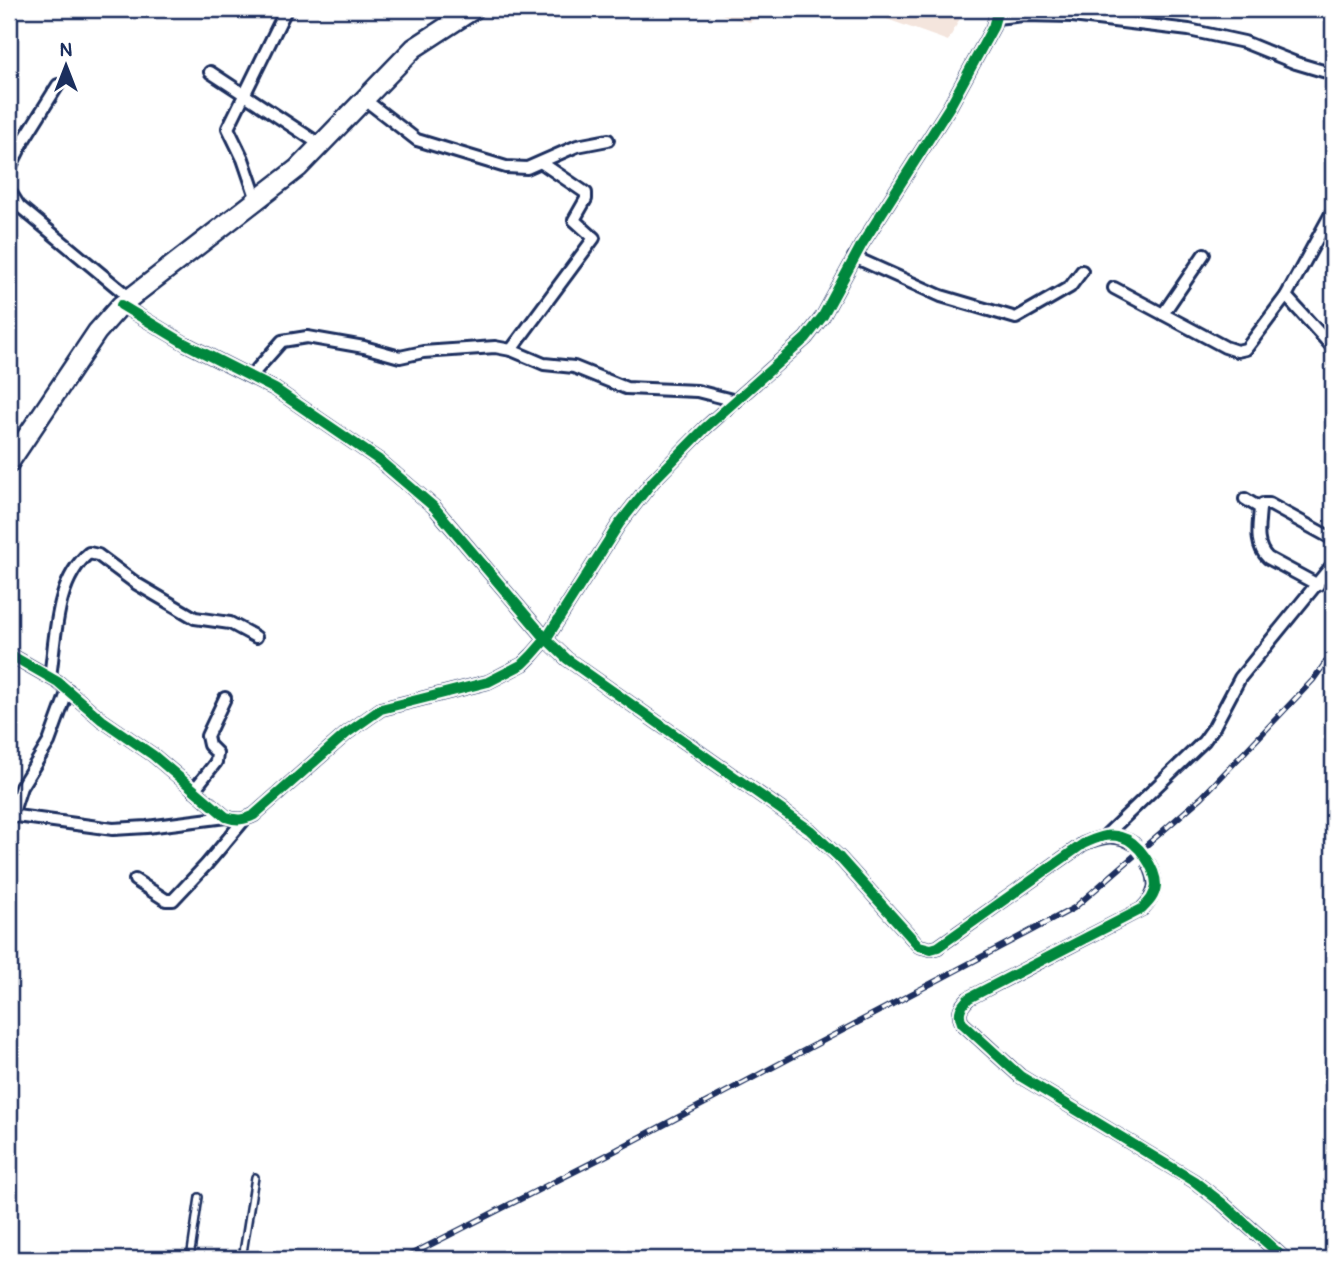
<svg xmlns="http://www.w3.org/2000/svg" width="1342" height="1268" font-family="Pangolin,sans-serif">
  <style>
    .built { fill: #f4e5dd }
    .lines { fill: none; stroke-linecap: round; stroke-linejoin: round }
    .street-tunnel { stroke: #d1d5df; stroke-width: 10; stroke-dasharray: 10 5; stroke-linecap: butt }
    .lane-casing { stroke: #1b2f5e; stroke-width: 10 }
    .street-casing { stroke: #1b2f5e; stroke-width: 16 }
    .primary-casing { stroke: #1b2f5e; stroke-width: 23 }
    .lane { stroke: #fff; stroke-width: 5 }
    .street { stroke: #fff; stroke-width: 10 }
    .primary { stroke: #fff; stroke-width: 18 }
    .rail-casing { stroke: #1b2f5e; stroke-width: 6 }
    .rail { stroke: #fff; stroke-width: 3.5; stroke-dasharray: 10; stroke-linecap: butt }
    .cycleway-casing { stroke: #fff; stroke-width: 15 }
    .cycleway { stroke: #00873e; stroke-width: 10 }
  </style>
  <rect width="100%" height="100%" fill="#fff"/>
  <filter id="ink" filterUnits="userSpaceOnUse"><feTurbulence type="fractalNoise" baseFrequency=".0143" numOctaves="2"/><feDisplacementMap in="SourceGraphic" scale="14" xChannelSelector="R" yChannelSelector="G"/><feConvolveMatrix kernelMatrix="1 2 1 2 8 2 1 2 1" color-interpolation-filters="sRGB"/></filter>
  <g filter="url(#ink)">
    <g class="built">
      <path d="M711,9H768L750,22L729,17Z"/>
      <path d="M859,9H965L948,41Z"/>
    </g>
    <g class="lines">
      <path class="street-tunnel" d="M1134,844L1149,864"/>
      <g class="lane-casing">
        <g id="lane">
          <path d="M190,1259L199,1197"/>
          <path d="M242,1259L255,1177"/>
        </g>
      </g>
      <g class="street-casing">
        <g id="street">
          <path d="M996,18L1024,15L1072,16L1189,30L1244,42L1296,63L1333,74"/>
          <path d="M210,72L321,145"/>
          <path d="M364,99L417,140L506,167L527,168L577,146L608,140"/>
          <path d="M9,170L25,138L58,85"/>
          <path d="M9,190L19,206L130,298"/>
          <path d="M257,200L243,159L228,128L285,12"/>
          <path d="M854,257L941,296L1016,318L1070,287L1082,271"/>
          <path d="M1114,288L1225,347L1237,351L1246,349L1286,296L1333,210"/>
          <path d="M1286,296L1333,348"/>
          <path d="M121,305L186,344L275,389L379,460L434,507L546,639L567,659L810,830L840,858L919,946L931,949L938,947L1083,844C1101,836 1117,832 1134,844"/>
          <path d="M1163,314L1204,254"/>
          <path d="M511,350L594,238L574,220L586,199V193L542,163"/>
          <path d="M251,376L282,341L307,337L364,347L400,357L423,352L495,347L511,350L544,364L574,367L626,388L697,391L736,401"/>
          <path d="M1245,499L1260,508L1263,504H1269L1333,539"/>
          <path d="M1260,508C1259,525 1254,545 1268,558L1318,585"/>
          <path d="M9,654L58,682L102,720L153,755L226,817C237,821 244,820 254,815L347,733L381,709L488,682L523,664L532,655L546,639L619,524L653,481L705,428L806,338L823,316L862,244L950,106L993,27L998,9"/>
          <path d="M50,677C56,637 55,581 89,553L98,555L137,584L195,618L230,623L256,637"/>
          <path d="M194,790L216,762L217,753L209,745L207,736L225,698"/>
          <path d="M9,815L113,829L147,827L226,817"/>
          <path d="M12,815L21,787L49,742L68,690"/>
          <path d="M1105,836L1204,741L1214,727L1240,678L1333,564"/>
          <path d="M1149,864C1158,882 1157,894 1142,909L969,998C961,1006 957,1012 962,1023L1020,1076L1194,1181L1222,1203L1285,1259"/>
          <path d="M135,880L166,900H173L206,865L244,820"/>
        </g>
      </g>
      <g class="primary-casing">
        <path id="primary" d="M9,463L97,332L121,305L298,168L414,48L474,9"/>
      </g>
      <use href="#lane" class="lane"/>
      <use href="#street" class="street"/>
      <use href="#primary" class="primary"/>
      <g class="rail-casing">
        <path id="rail" d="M402,1259L605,1156L1074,908L1202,797L1313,680L1333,652"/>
      </g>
      <use href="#rail" class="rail"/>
      <g class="cycleway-casing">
        <g id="cycleway">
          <path d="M121,305L186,344L275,389L379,460L434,507L546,639L567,659L810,830L840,858L919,946L931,949L938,947L1083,844C1096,838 1108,833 1121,837C1138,841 1156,869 1156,885C1155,896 1149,902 1142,909L969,998C961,1006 957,1012 962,1023L1020,1076L1194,1181L1222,1203L1285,1259"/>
          <path d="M9,654L58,682L102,720L153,755L226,817C237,821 244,820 254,815L347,733L381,709L488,682L523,664L532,655L546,639L619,524L653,481L705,428L806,338L823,316L862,244L950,106L993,27L998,9"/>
        </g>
      </g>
      <use href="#cycleway" class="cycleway"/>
    </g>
  </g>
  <rect width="1342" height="1268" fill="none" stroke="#fff" stroke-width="35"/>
  <rect x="18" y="18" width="1307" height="1233" fill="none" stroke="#1b2f5e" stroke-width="2.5" filter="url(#ink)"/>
  <g transform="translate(66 66)" stroke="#ffffff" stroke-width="5" paint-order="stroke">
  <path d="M0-5L12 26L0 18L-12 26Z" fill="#1b2f5e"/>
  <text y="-10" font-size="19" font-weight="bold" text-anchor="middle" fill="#1b2f5e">N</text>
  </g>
</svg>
